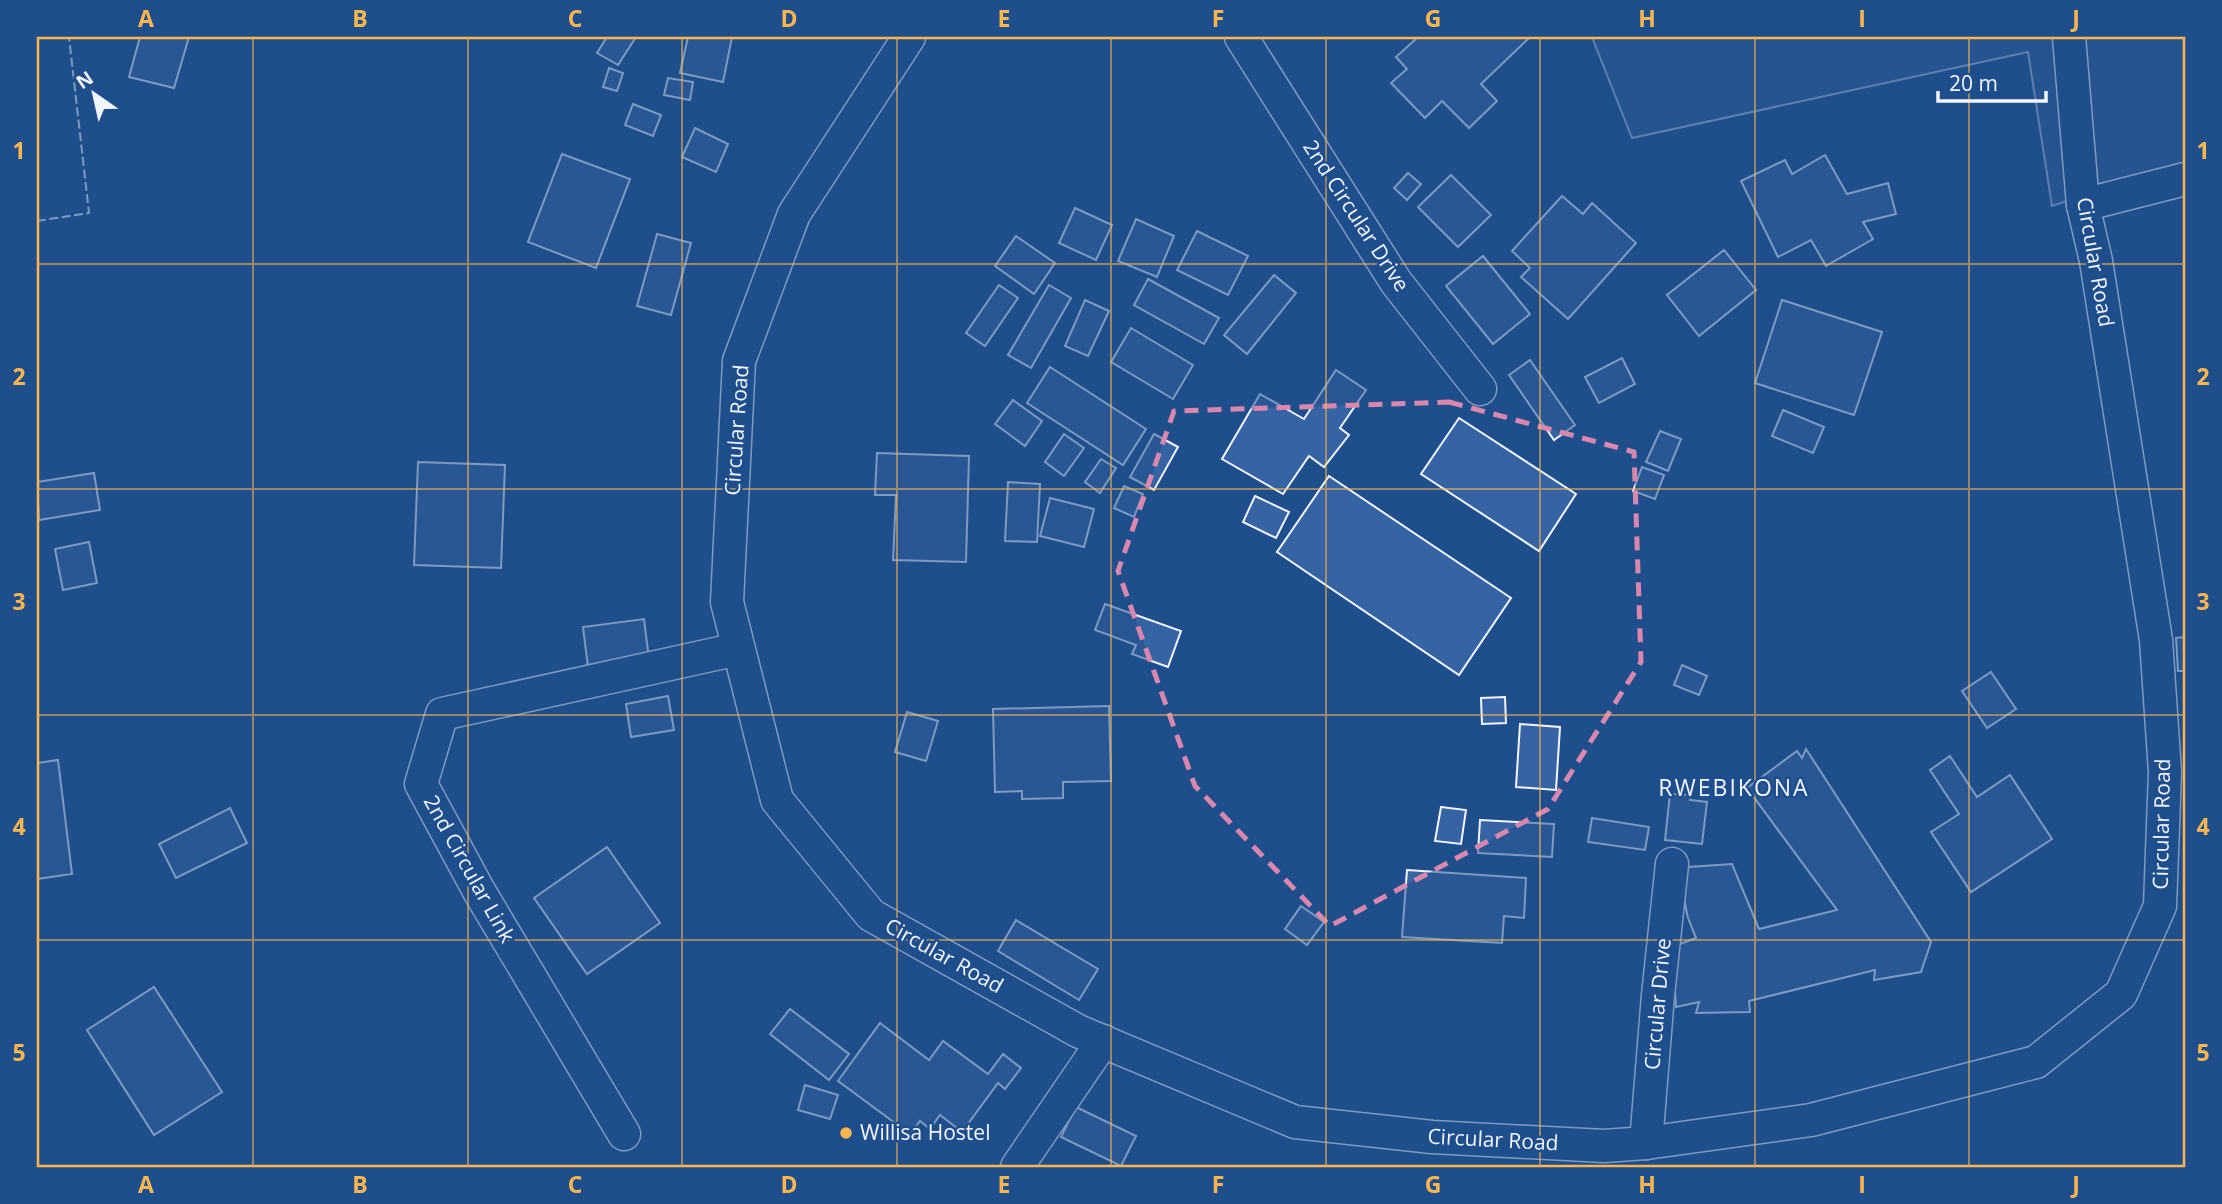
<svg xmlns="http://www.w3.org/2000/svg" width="2222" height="1204" font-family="'Open Sans',sans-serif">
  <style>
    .built { fill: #305b95; stroke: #a8bbd7; stroke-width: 2 }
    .building { fill: #3563a3; stroke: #f2f6ff; stroke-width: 2 }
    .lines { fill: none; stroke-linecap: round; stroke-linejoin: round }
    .street-casing { stroke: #f2f6ff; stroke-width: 35 }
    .street { stroke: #1f4e8c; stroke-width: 32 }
    .fence { stroke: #f2f6ff; stroke-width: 2; stroke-dasharray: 9 3.5; stroke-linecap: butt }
    .marked { fill: none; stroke: #da87ad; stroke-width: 5; stroke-dasharray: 14 9; stroke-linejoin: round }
    .grid { fill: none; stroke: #ffb74d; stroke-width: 2; stroke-opacity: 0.55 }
    .poi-dot { fill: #ffb74d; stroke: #1f4e8c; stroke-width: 2.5 }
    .labels { text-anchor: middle; stroke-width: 5; stroke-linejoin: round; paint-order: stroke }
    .street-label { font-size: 21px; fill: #f2f6ff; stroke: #1f4e8c }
    .poi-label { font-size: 21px; fill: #f2f6ff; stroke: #1f4e8c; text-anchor: start }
    .neighbourhood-label { font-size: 23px; letter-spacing: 2px; fill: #f2f6ff; stroke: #1f4e8c }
    .neatline { fill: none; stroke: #ffb74d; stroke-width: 2.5 }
    .grid-label { font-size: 23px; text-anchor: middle; font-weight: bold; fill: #ffb74d }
  </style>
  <rect width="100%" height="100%" fill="#1f4e8c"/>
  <path class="built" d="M1592,37H2185V162L2052,206L2028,52L1632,138Z"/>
  <g class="building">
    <path d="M140,37H189L174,88L129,77Z"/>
    <path d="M607,37H636L618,65L597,53Z"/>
    <path d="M688,37H732L723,82L680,73Z"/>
    <path d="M1418,37H1530L1481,84L1497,101L1469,128L1442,101L1425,118L1391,83L1407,69L1396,57Z"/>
    <path d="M609,68L623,73L617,91L603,87Z"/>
    <path d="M668,78L693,82L690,100L664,95Z"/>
    <path d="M633,104L661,115L653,136L625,125Z"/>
    <path d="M695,128L728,144L716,172L682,157Z"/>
    <path d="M562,154L630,179L596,268L528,242Z"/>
    <path d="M1825,155L1847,194L1888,183L1896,214L1863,222L1873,239L1826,266L1811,240L1778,257L1741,181L1785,160L1792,174Z"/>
    <path d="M1408,173L1421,184L1407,200L1394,188Z"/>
    <path d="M1451,175L1491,215L1458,247L1418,207Z"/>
    <path d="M1562,196L1583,214L1592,203L1636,243L1568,319L1521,277L1530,268L1512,251Z"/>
    <path d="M1075,208L1112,225L1096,260L1059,243Z"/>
    <path d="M1136,219L1174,236L1157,277L1118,261Z"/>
    <path d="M1197,231L1248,256L1228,295L1177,270Z"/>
    <path d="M657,234L691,243L671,315L637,306Z"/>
    <path d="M1016,236L1055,263L1034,294L995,266Z"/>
    <path d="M1724,250L1756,290L1699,336L1667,295Z"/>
    <path d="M1483,256L1530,314L1493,344L1446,286Z"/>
    <path d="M1274,275L1296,293L1247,354L1224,335Z"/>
    <path d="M1148,279L1219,318L1204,344L1134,305Z"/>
    <path d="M999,285L1018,298L985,346L966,333Z"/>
    <path d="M1049,285L1071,298L1031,368L1008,355Z"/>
    <path d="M1085,300L1109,311L1088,356L1065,346Z"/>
    <path d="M1782,300L1882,332L1854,415L1755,383Z"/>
    <path d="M1131,328L1193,365L1173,399L1111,362Z"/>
    <path d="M1622,358L1635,384L1599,403L1585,377Z"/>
    <path d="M1530,360L1575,425L1554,440L1509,375Z"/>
    <path d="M1050,367L1146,429L1123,465L1027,403Z"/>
    <path d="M1336,370L1366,390L1340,428L1349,435L1324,467L1309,456L1283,494L1222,459L1260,394L1304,419Z"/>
    <path d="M1013,400L1042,421L1025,446L995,424Z"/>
    <path d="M1783,410L1824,427L1813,453L1772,436Z"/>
    <path d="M1459,418L1576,494L1539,551L1421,474Z"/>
    <path d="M1660,431L1681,439L1668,471L1646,462Z"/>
    <path d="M1064,434L1084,448L1064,476L1045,462Z"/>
    <path d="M1154,434L1178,447L1154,490L1130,477Z"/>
    <path d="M877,453L969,456L966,562L893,560L896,495H875Z"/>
    <path d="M1101,459L1116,468L1100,493L1085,482Z"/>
    <path d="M418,462L505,465L501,568L414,565Z"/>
    <path d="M1642,467L1664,475L1655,499L1633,491Z"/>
    <path d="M94,473L100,510L39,520L37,482Z"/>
    <path d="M1329,476L1511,598L1459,675L1277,552Z"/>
    <path d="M1008,482L1040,484L1037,542L1005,541Z"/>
    <path d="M1124,486L1143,494L1134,517L1114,508Z"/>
    <path d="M1255,496L1289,512L1276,538L1243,522Z"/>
    <path d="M1050,498L1094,509L1084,547L1040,536Z"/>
    <path d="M89,542L97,583L63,590L55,549Z"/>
    <path d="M1105,604L1181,631L1168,667L1132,654L1136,645L1095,630Z"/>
    <path d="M644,619L650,667L589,675L583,627Z"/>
    <path d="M2185,637V671H2178L2176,638Z"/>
    <path d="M1682,665L1707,676L1699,695L1674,685Z"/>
    <path d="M1991,672L2016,709L1987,728L1962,691Z"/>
    <path d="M668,696L674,730L631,737L626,704Z"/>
    <path d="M1505,697L1506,723L1482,724L1481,698Z"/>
    <path d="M1109,706L1111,781L1063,782V798L1022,799V791L995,792L993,709Z"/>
    <path d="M907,712L938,721L926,761L895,752Z"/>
    <path d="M1520,724L1560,727L1556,790L1516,787Z"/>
    <path d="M1806,749L1931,942L1921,972L1874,980L1875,970L1749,1001L1750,1012L1696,1013L1699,1002L1676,1007L1672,947L1696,938L1688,918L1678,871L1688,867L1732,864L1759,929L1837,910L1747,788L1797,751L1802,758Z"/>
    <path d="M1950,756L1977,797L2010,775L2052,839L1971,892L1931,832L1959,814L1930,770Z"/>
    <path d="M58,760L72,874L37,879V763Z"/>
    <path d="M1670,794L1691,795L1690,800L1707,802L1702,844L1665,840Z"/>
    <path d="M1441,807L1466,810L1461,844L1435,841Z"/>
    <path d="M230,808L247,843L176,878L159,844Z"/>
    <path d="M1592,818L1649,827L1645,850L1588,842Z"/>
    <path d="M1480,820L1554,824L1552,857L1478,853Z"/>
    <path d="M607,847L660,923L587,974L534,898Z"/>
    <path d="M1407,870L1526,878L1524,918L1504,916L1502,943L1402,937Z"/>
    <path d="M1301,906L1324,922L1307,945L1285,929Z"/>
    <path d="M1016,920L1098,969L1079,1000L998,951Z"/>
    <path d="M154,987L222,1092L154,1135L87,1030Z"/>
    <path d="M790,1009L849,1054L829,1080L770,1034Z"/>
    <path d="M880,1023L929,1060L943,1041L988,1074L1003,1054L1021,1068L1005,1089L998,1083L962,1132L940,1115L930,1129L920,1121L910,1134L838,1081Z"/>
    <path d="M805,1085L838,1095L830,1119L798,1110Z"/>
    <path d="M1076,1107L1136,1136L1121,1166L1061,1137Z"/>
  </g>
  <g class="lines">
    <g class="street-casing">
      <g id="street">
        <path d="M909,37L794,214L739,361L727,602L777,800L871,915L1078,1031L1295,1122L1432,1137L1604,1146L1646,1143L1811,1120L2036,1062L2121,994L2160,906L2165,772L2156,640L2096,261L2083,205L2069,37"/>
        <path d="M1241,37L1396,282L1480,389"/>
        <path d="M2083,205L2185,179"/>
        <path d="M624,1134L479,891L421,784L442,714L738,649"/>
        <path d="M1646,1143L1658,995L1672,864"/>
        <path d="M1017,1167L1103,1041"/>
      </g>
    </g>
    <use href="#street" class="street"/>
    <path class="fence" d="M37,221L89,213L69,37"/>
  </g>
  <path d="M0 0H2222V1204H0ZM1449,402L1634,452L1641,662L1548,809L1330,926L1195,786L1118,571L1174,411Z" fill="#1f4e8c" fill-opacity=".55" fill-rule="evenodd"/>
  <path class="marked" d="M1449,402L1634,452L1641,662L1548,809L1330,926L1195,786L1118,571L1174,411Z"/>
  <path class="grid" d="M253,37V1167M468,37V1167M682,37V1167M897,37V1167M1111,37V1167M1326,37V1167M1540,37V1167M1755,37V1167M1969,37V1167M37,264H2185M37,489H2185M37,715H2185M37,940H2185"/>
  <circle class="poi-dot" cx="846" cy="1133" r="7"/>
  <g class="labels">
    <g class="street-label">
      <text transform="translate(1356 216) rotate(57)" y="7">2nd Circular Drive</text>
      <text transform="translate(2095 262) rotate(80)" y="7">Circular Road</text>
      <text transform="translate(737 430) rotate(-86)" y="7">Circular Road</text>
      <text transform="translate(2162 824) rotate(-89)" y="7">Circular Road</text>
      <text transform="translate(469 869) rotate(61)" y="7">2nd Circular Link</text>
      <text transform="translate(944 956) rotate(29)" y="7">Circular Road</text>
      <text transform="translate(1658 1004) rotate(-85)" y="7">Circular Drive</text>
      <text transform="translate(1493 1140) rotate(3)" y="7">Circular Road</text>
    </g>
    <g class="poi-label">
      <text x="860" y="1140">Willisa Hostel</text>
    </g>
    <g class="neighbourhood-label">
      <text x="1734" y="796">RWEBIKONA</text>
    </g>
  </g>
  <rect width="2222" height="1204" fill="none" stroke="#1f4e8c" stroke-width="77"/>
  <g transform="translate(94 94) rotate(326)" stroke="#1f4e8c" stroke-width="5" paint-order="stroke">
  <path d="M0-5L12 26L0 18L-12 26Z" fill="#f2f6ff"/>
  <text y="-10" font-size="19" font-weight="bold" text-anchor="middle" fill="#f2f6ff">N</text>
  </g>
  <path d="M1938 91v10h108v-10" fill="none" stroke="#f2f6ff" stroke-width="3.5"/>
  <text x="1949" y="91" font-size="21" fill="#f2f6ff" stroke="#1f4e8c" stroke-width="5" paint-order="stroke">20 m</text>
  <rect x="38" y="38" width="2146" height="1128" class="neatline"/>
  <g class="grid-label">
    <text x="146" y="27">A</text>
    <text x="360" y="27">B</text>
    <text x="575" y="27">C</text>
    <text x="789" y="27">D</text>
    <text x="1004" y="27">E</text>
    <text x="1218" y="27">F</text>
    <text x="1433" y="27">G</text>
    <text x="1647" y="27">H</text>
    <text x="1862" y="27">I</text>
    <text x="2076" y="27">J</text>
    <text x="19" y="159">1</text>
    <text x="2203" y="159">1</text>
    <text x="19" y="385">2</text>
    <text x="2203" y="385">2</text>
    <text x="19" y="610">3</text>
    <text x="2203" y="610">3</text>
    <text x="19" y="835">4</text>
    <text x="2203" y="835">4</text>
    <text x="19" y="1061">5</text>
    <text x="2203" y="1061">5</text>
    <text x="146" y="1193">A</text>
    <text x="360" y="1193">B</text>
    <text x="575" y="1193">C</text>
    <text x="789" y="1193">D</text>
    <text x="1004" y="1193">E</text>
    <text x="1218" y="1193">F</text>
    <text x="1433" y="1193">G</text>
    <text x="1647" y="1193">H</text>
    <text x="1862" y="1193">I</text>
    <text x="2076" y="1193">J</text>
  </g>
</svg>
